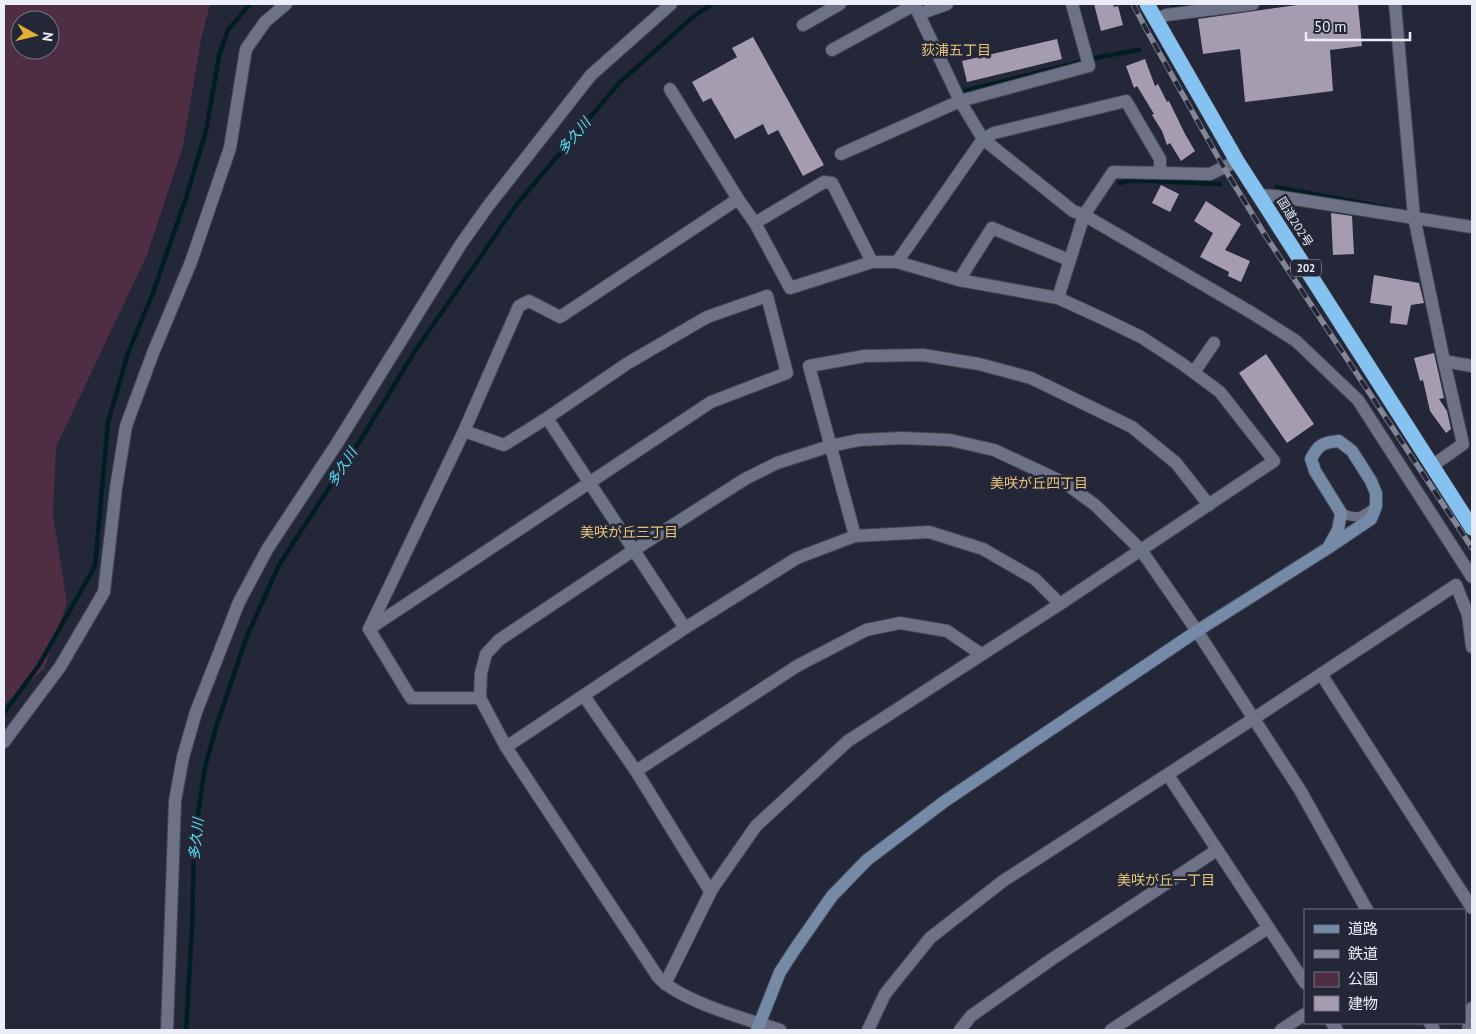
<svg xmlns="http://www.w3.org/2000/svg" width="1476" height="1034" font-family="'PT Sans','Noto Sans JP',sans-serif">
  <style>
    .green { fill: #4f2d43; fill-rule: evenodd }
    .lines { fill: none; stroke-linecap: round; stroke-linejoin: round }
    .stream { stroke: #001d21; stroke-width: 4.5 }
    .building { fill: #a69cb0 }
    .lane-casing { stroke: #424553; stroke-width: 10 }
    .street-casing { stroke: #424553; stroke-width: 14 }
    .secondary-casing { stroke: #424553; stroke-width: 14 }
    .highway-casing { stroke: #424553; stroke-width: 16 }
    .lane { stroke: #6d7286; stroke-width: 9 }
    .street { stroke: #6d7286; stroke-width: 12 }
    .secondary { stroke: #748aa6; stroke-width: 12 }
    .highway { stroke: #85c2f0; stroke-width: 15 }
    .rail-casing { stroke: #828694; stroke-width: 5.5 }
    .rail { stroke: #232737; stroke-width: 4; stroke-dasharray: 11; stroke-linecap: butt }
    .labels { text-anchor: middle; stroke-width: 5; stroke-linejoin: round; paint-order: stroke }
    .shield { fill: #232737; stroke: #afb2bf; stroke-width: 1 }
    .shield-label { font-size: 11px; font-weight: bold; fill: #ebeef9 }
    .street-label { font-size: 12px; fill: #ebeef9; stroke: #232737 }
    .neighbourhood-label { font-size: 14px; fill: #e8c47b; stroke: #232737 }
    .water-label { font-size: 14px; font-style: italic; fill: #59e3f6; stroke: #232737 }
  </style>
  <rect width="100%" height="100%" fill="#232737"/>
  <path class="green" d="M4,4H210L201,40L183,146L147,255L56,447L53,515L67,603L44,669L4,705ZM20,20H50V50H20Z"/>
  <g class="lines">
    <g class="stream">
      <path d="M1172,8L1204,4"/>
      <path d="M964,91L1104,56L1139,50"/>
      <path d="M1120,183L1130,180L1220,184"/>
      <path d="M1276,187L1388,208"/>
      <path d="M4,713L39,665L95,566L108,422L128,353L153,293L186,198L206,131L219,56L228,30L250,4"/>
      <path d="M186,1030L192,929L194,842L205,767L217,724L247,636L279,565L361,439L417,348L517,204L619,83L693,17L712,4"/>
    </g>
  </g>
  <g class="building">
    <path d="M1094,4H1113L1114,7L1118,6L1123,25L1101,31Z"/>
    <path d="M1304,4H1358L1362,46L1330,50L1333,91L1245,102L1240,49L1203,54L1198,19Z"/>
    <path d="M753,37L824,165L803,176L778,130L768,135L763,124L735,139L711,98L703,102L692,82L737,57L732,48Z"/>
    <path d="M1057,39L1062,59L967,82L962,61Z"/>
    <path d="M1145,59L1155,86L1158,84L1167,102L1169,101L1185,134L1195,151L1181,161L1170,143L1167,145L1162,131L1152,115L1154,114L1137,86L1134,88L1126,66Z"/>
    <path d="M1161,185L1179,194L1170,212L1152,203Z"/>
    <path d="M1206,201L1241,224L1225,250L1250,261L1241,282L1228,276L1229,272L1200,257L1213,233L1194,221Z"/>
    <path d="M1331,213L1352,216L1354,254L1333,255Z"/>
    <path d="M1374,275L1419,283L1424,303L1411,305L1407,325L1390,323L1392,306L1370,303Z"/>
    <path d="M1434,353L1444,398L1439,399L1447,411L1451,429L1446,433L1430,411L1423,380L1420,381L1414,358Z"/>
    <path d="M1266,354L1314,424L1287,443L1239,373Z"/>
  </g>
  <g class="lines">
    <g class="lane-casing">
      <path id="lane" d="M1341,513C1358,520 1362,517 1376,506"/>
    </g>
    <g class="street-casing">
      <g id="street">
        <path d="M914,4L960,101L983,139L1073,211L1084,215L1252,313L1296,341L1358,400L1472,577"/>
        <path d="M1395,4L1414,217L1444,361L1463,444L1432,466"/>
        <path d="M919,14L947,4"/>
        <path d="M1155,20L1166,15L1253,4"/>
        <path d="M803,25L840,4"/>
        <path d="M832,50L914,5"/>
        <path d="M841,154L960,101L1089,66L1072,4"/>
        <path d="M1260,195L1275,196L1472,227"/>
        <path d="M755,223L824,182L832,183L872,262"/>
        <path d="M897,262L983,139L994,133L1126,101L1160,159V172"/>
        <path d="M959,280L992,228L1069,260"/>
        <path d="M1058,298L1084,215L1113,172L1210,174L1237,161"/>
        <path d="M1444,361L1472,366"/>
        <path d="M1194,372L1214,343"/>
        <path d="M547,418L685,628"/>
        <path d="M855,536L809,366L865,356L923,355L979,364L1031,378L1132,427L1176,463L1209,505"/>
        <path d="M369,629L711,402L787,373L767,296L707,317L628,363L547,418L504,445L464,431"/>
        <path d="M1321,674L1472,908"/>
        <path d="M584,696L636,771L710,891"/>
        <path d="M480,698H411L369,629L464,431L519,306L529,301L560,317L738,199"/>
        <path d="M4,742L60,667L104,592L116,488L126,426L153,353L191,262L230,148L246,49L265,22L286,4"/>
        <path d="M506,747L685,628L797,558L855,536L929,532L983,549L1035,579L1060,604"/>
        <path d="M636,771L797,666L866,630L900,623L947,631L981,654"/>
        <path d="M1168,775L1305,983"/>
        <path d="M665,984L712,889L756,826L848,741L1060,604L1274,461L1220,392L1181,363L1141,337L1106,320L1058,298L959,280L897,262H872L790,288L755,223L738,199L670,89"/>
        <path d="M1332,1023L1337,1030"/>
        <path d="M1430,1023L1434,1030"/>
        <path d="M167,1030L175,801L183,757L196,712L239,602L268,548L336,445L461,244L488,206L591,75L671,4"/>
        <path d="M780,1030C746,1019 682,1002 658,977L506,747L480,698L481,673L486,654L499,640L634,550L745,479L777,463L830,446L859,440L902,438L950,440L994,450L1065,483L1095,505L1141,550L1197,631L1300,790L1367,910"/>
        <path d="M868,1030L885,994L930,938L1003,881L1253,719L1456,585L1468,615L1472,647"/>
        <path d="M960,1030L971,1016L1052,959L1217,850"/>
        <path d="M1111,1030L1268,928"/>
        <path d="M1281,1030L1305,1014"/>
        <path d="M1468,1030L1472,1008"/>
      </g>
    </g>
    <g class="secondary-casing">
      <path id="secondary" d="M757,1030L780,972L795,949L832,896L867,860L945,801L1197,631L1328,548L1371,519L1376,506V493L1371,481L1352,451L1339,441C1323,442 1318,445 1311,459L1315,471L1341,513L1338,530L1328,548"/>
    </g>
    <g class="highway-casing">
      <path id="highway" d="M1147,4L1237,161L1472,528"/>
    </g>
    <use href="#lane" class="lane"/>
    <use href="#street" class="street"/>
    <use href="#secondary" class="secondary"/>
    <use href="#highway" class="highway"/>
    <g class="rail-casing">
      <path id="rail" d="M1133,4L1146,29L1224,168L1267,238L1472,548"/>
    </g>
    <use href="#rail" class="rail"/>
  </g>
  <g class="labels">
    <rect class="shield" x="1291" y="259.5" width="30" height="17" rx="4"/>
    <g class="shield-label">
      <text x="1306" y="272">202</text>
    </g>
    <g class="street-label">
      <text transform="translate(1295 222) rotate(58)" y="4">国道202号</text>
    </g>
    <g class="neighbourhood-label">
      <text x="956" y="55">荻浦五丁目</text>
      <text x="1039" y="488">美咲が丘四丁目</text>
      <text x="629" y="537">美咲が丘三丁目</text>
      <text x="1166" y="885">美咲が丘一丁目</text>
    </g>
    <g class="water-label">
      <text transform="translate(574 136) rotate(-50)" y="5">多久川</text>
      <text transform="translate(342 467) rotate(-57)" y="5">多久川</text>
      <text transform="translate(196 839) rotate(-84)" y="5">多久川</text>
    </g>
  </g>
  <rect width="1476" height="1034" fill="none" stroke="#ebeef9" stroke-width="10"/>
  <rect x="1304" y="909" width="162" height="115" fill="#232737" stroke="#737785"/>
  <rect x="1314" y="925" width="25" height="8" fill="#748aa6" stroke="#737785"/>
  <text x="1348" y="934" font-size="15" fill="#ebeef9">道路</text>
  <rect x="1314" y="950" width="25" height="8" fill="#828694" stroke="#737785"/>
  <text x="1348" y="959" font-size="15" fill="#ebeef9">鉄道</text>
  <rect x="1314" y="972" width="25" height="15" fill="#4f2d43" stroke="#737785"/>
  <text x="1348" y="984" font-size="15" fill="#ebeef9">公園</text>
  <rect x="1314" y="996" width="25" height="15" fill="#a69cb0" stroke="#737785"/>
  <text x="1348" y="1009" font-size="15" fill="#ebeef9">建物</text>
  <g transform="translate(35 35) rotate(98)"><circle r="24" fill="#232737" stroke="#737785"/>
  <path d="M0-4L9 19L0 12L-9 19Z" fill="#e3ae34"/>
  <text y="-8" font-size="14" font-weight="bold" text-anchor="middle" fill="#ebeef9">N</text>
  </g>
  <path d="M1306 32v8h104v-8" fill="none" stroke="#ebeef9" stroke-width="2.5"/>
  <text x="1314" y="32" font-size="15" fill="#ebeef9" stroke="#232737" stroke-width="4" paint-order="stroke">50 m</text>
</svg>
